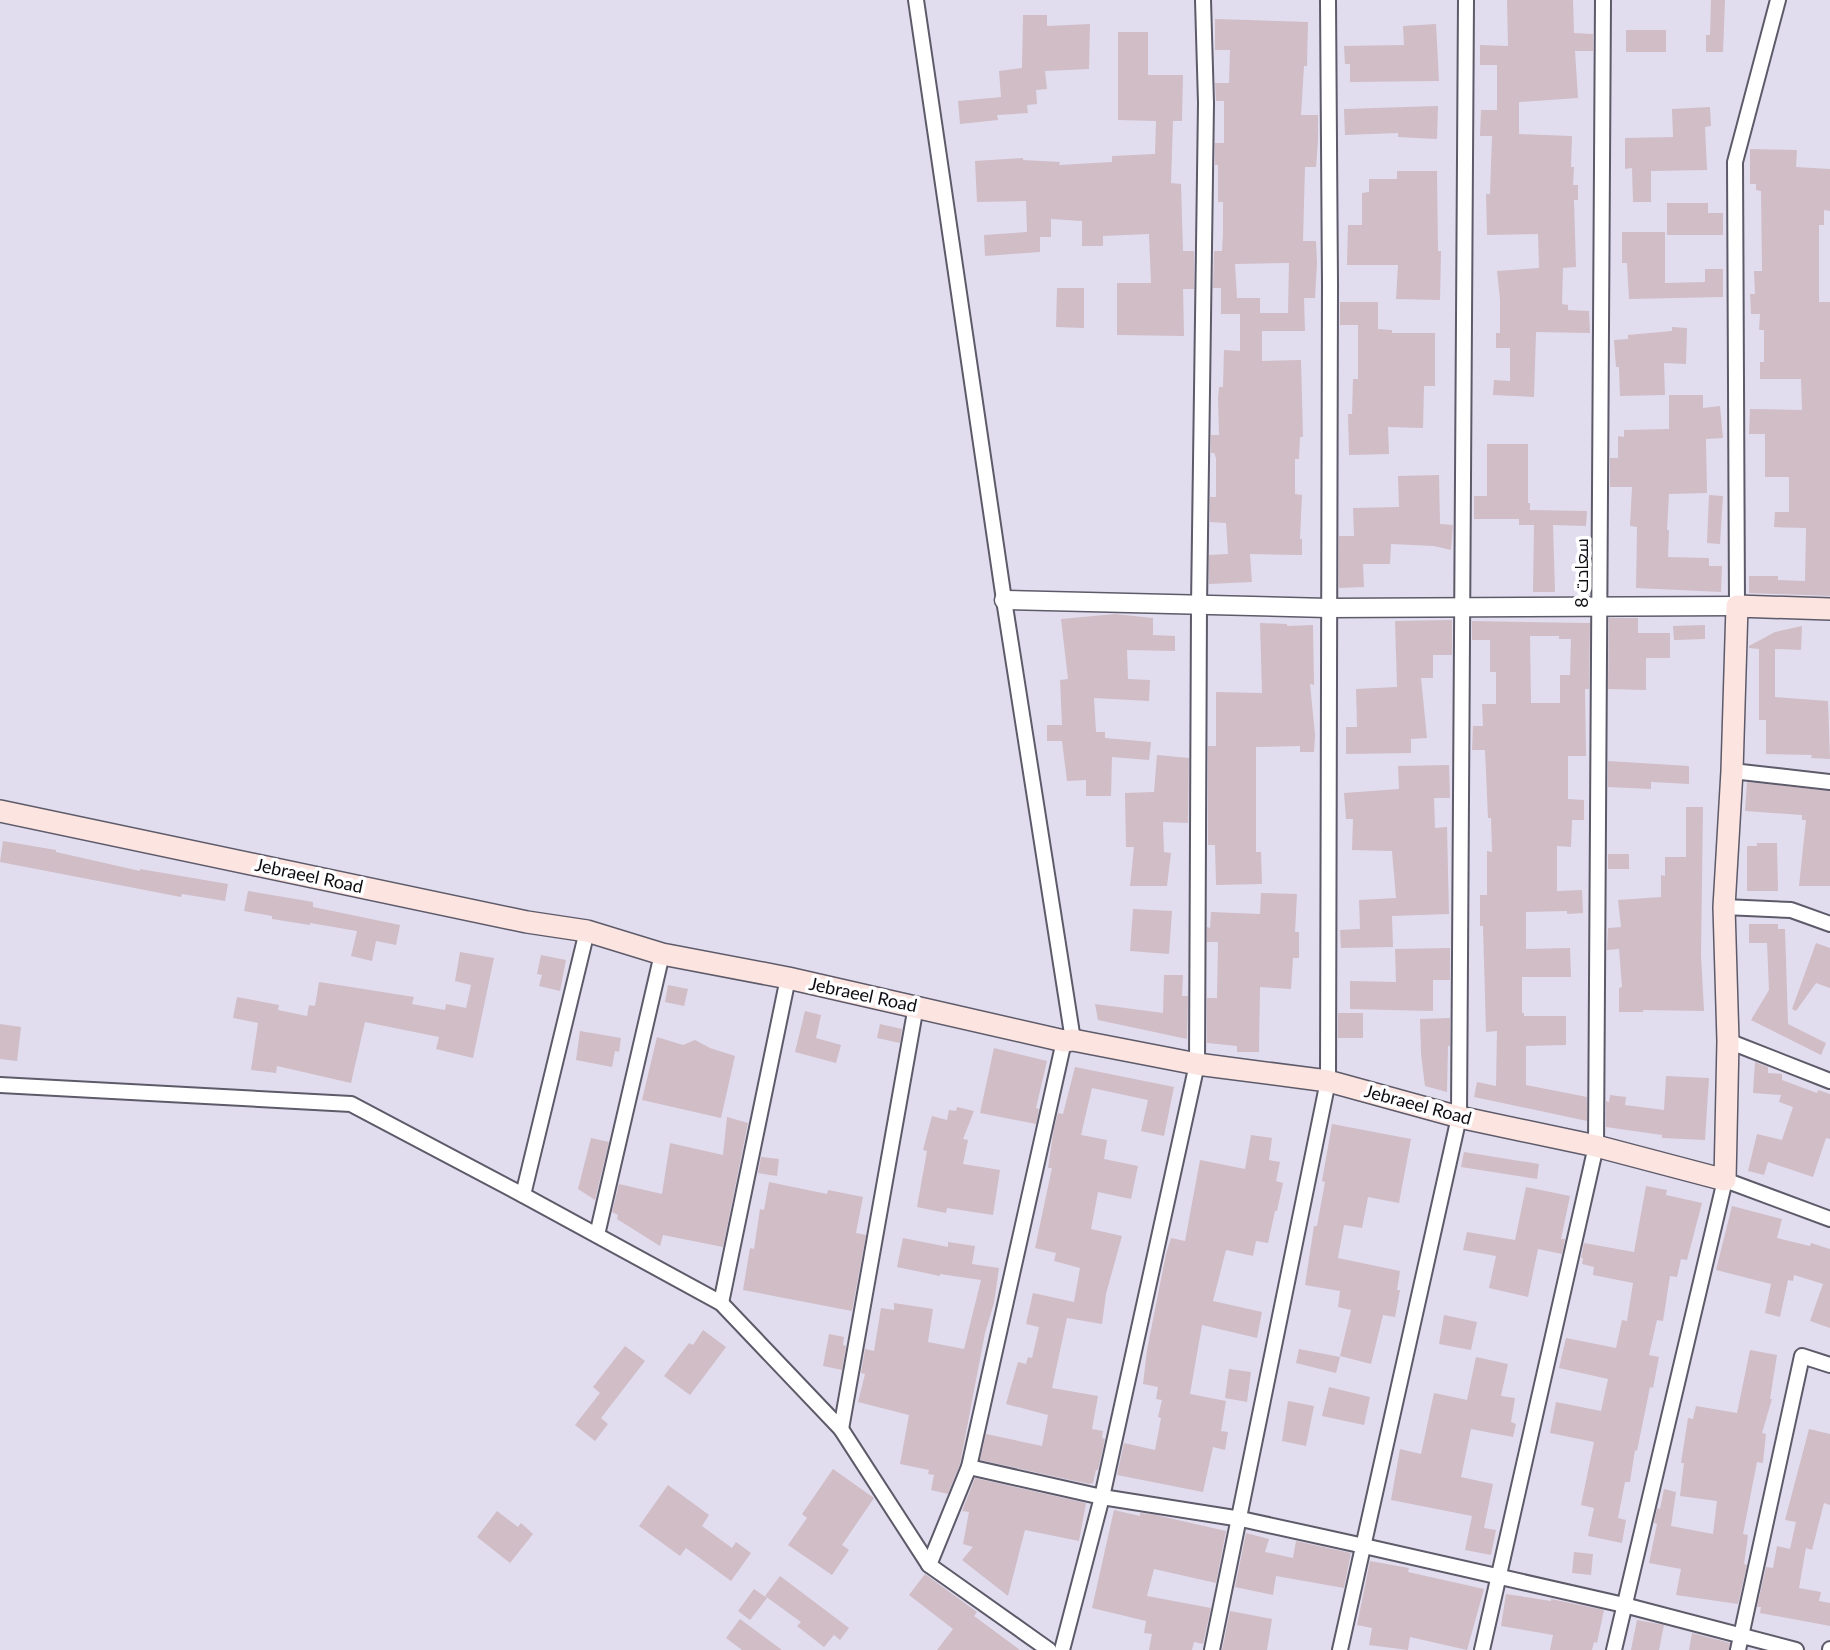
<svg xmlns="http://www.w3.org/2000/svg" width="1830" height="1650" font-family="Lato,Cairo,sans-serif">
  <style>
    .building { fill: #d0bdc6; fill-rule: evenodd }
    .lines { fill: none; stroke-linecap: round; stroke-linejoin: round }
    .minor-casing { stroke: #5d5a69; stroke-width: 18 }
    .tertiary-casing { stroke: #5d5a69; stroke-width: 21 }
    .secondary-casing { stroke: #5d5a69; stroke-width: 24 }
    .minor { stroke: #fff; stroke-width: 14 }
    .tertiary { stroke: #fff; stroke-width: 18 }
    .secondary { stroke: #fce4e0; stroke-width: 21 }
    .labels { text-anchor: middle; stroke-width: 7; stroke-linejoin: round; paint-order: stroke }
    .street-label { font-size: 18px; fill: #0f0d13; stroke: #fff }
  </style>
  <rect width="100%" height="100%" fill="#e1ddef"/>
  <g class="building">
    <path d="M1507,0H1573L1574,33L1593,34V51H1575L1578,98L1519,102V134L1572,136L1571,167H1574L1573,185H1578V200H1574L1576,267L1563,268L1562,304L1568,305V310L1589,311L1590,333L1536,332L1534,397L1493,395L1494,380L1510,381V348H1496V333H1500V299L1497,271L1539,268L1538,234L1487,235L1486,194H1490L1492,136H1480L1481,110H1497V65H1480V45L1508,46Z"/>
    <path d="M1711,0H1725L1723,52H1706V35H1710Z"/>
    <path d="M1023,15H1047V26L1090,24L1089,69L1045,71L1047,89L1036,90L1037,104L1027,105L1028,113L997,115L998,120L960,124L958,101L1001,97L999,71L1022,68Z"/>
    <path d="M1215,19L1308,22L1307,66H1304L1301,115H1318V140L1316,167H1305L1303,241H1316L1317,263L1315,298H1304L1305,331H1262V361L1301,360L1303,437H1300L1299,459H1295V494L1302,495L1300,539H1302V555L1250,554L1252,582L1209,584V555L1228,554L1226,523L1210,522V497H1216V458L1214,453H1211V435H1219L1218,399L1219,387H1223L1224,350L1240,351V314H1221V288H1213L1214,251H1222L1223,233V202H1218V165H1215V143H1224V101H1216L1215,83H1229L1230,50H1215ZM1289,263L1288,313H1260V298H1237L1235,264Z"/>
    <path d="M1436,24L1439,81L1350,82V64H1345L1344,46L1404,45L1403,26Z"/>
    <rect x="1626" y="30" width="40" height="22"/>
    <path d="M1118,32H1148V75H1183L1182,121H1173L1171,183L1181,184L1183,251H1194V289H1183L1184,336L1117,335V283H1151L1149,234L1103,236V246H1082V221L1051,219V237H1040V252L985,256L984,235L1027,232L1026,201L977,202L975,161L1023,158V160L1060,162L1059,165L1112,162V156L1155,154L1156,121L1118,120Z"/>
    <path d="M1438,106L1437,139L1398,137V133L1345,135L1344,109Z"/>
    <path d="M1710,107L1711,126L1705,127L1707,170L1651,171V202H1633L1632,168L1625,169V138L1673,137L1672,109Z"/>
    <path d="M1750,149L1797,150L1796,167L1830,169V211L1824,210V225H1819V302H1830V596L1749,593V576H1778V580L1805,581L1806,528L1774,527L1775,512H1789V477H1765V434H1749L1750,409L1802,410L1801,379H1760V362H1764V330H1759L1760,314H1751L1750,294H1755L1754,271H1762L1761,191L1756,190V184H1750Z"/>
    <path d="M1397,171H1437L1438,251H1441L1440,300L1396,299L1398,265H1347L1348,225H1362V193L1369,192V179H1397Z"/>
    <path d="M1667,203H1708V213H1723V235H1667Z"/>
    <path d="M1622,232H1665V283L1705,282V269H1723V297L1629,299L1627,263H1622Z"/>
    <path d="M1057,288H1084V328L1056,327Z"/>
    <path d="M1340,302H1378V329L1392,330V333H1435V386H1424L1423,428L1388,427L1389,454L1349,455L1348,414H1352L1353,379H1358V325H1340Z"/>
    <path d="M1672,327L1687,328L1686,364L1664,363L1665,395L1620,396L1619,367H1616L1614,340L1628,339V335L1672,331Z"/>
    <path d="M1669,395H1703V408L1720,406L1723,438L1706,439L1707,493L1669,494L1667,530H1669L1668,557L1709,558V566H1722L1721,592L1636,588L1637,527L1630,526L1632,487H1610V458H1618V436L1624,437V430L1669,429Z"/>
    <path d="M1487,444H1528V503H1530V510L1587,511L1586,526L1553,525L1555,592H1533L1534,525H1519V519H1474V496H1487Z"/>
    <path d="M1439,475L1440,524L1453,525L1451,550L1434,546L1391,544L1390,564H1363L1364,587L1339,588V536H1354L1353,508L1399,507L1398,476Z"/>
    <path d="M1709,495L1723,496L1720,544L1707,543Z"/>
    <path d="M1115,614L1153,618V635L1175,636V651L1127,650L1128,679L1150,680L1149,701L1094,698L1096,732H1105V738L1151,742L1149,760L1112,757L1111,796H1086V780L1067,781L1062,741H1047V725H1062L1060,680L1068,679L1061,619Z"/>
    <path d="M1609,618H1638V633H1670V658H1646V690L1608,689Z"/>
    <path d="M1452,620V655H1433V678H1421L1427,738L1411,739V753L1346,754V727H1357L1356,689L1397,687L1395,621Z"/>
    <path d="M1472,621L1590,623L1589,689H1585L1586,756H1568V799L1584,800V820H1572L1571,847L1557,846V891L1582,890L1583,913L1567,914V911L1526,912V949L1570,948L1571,977H1522V1013H1524V1016H1566V1045L1526,1046V1085L1587,1097V1121L1474,1097L1477,1082L1496,1086L1497,1031L1486,1032L1483,926H1480V895H1487V851L1492,852L1491,818H1488L1485,750H1472L1473,726H1483L1482,704H1496V672H1490V640H1472ZM1530,636H1559V639H1571L1570,675H1560V703H1531Z"/>
    <path d="M1260,623L1287,624V626L1313,625L1314,685L1310,684L1315,735L1314,752H1300V746L1256,747V852H1261L1262,884L1216,885L1215,845H1208V746H1216V692L1262,693Z"/>
    <path d="M1705,625V639L1674,640L1673,626Z"/>
    <path d="M1802,626L1801,650L1775,649V697L1828,701L1830,759L1811,758L1812,755L1766,754V720H1759V649L1749,648V646L1775,632Z"/>
    <path d="M1157,755L1189,758L1188,823L1163,822L1164,852L1171,853L1167,886H1130L1134,847H1126L1125,793L1154,792Z"/>
    <path d="M1608,761L1689,766V784L1651,782V789L1608,787Z"/>
    <path d="M1449,765L1450,798H1434L1435,828L1447,827L1449,914L1392,916L1393,947L1341,948L1340,930L1360,929L1359,900L1396,898L1392,851L1352,850L1353,819H1346L1344,793L1399,789L1398,766Z"/>
    <path d="M1747,782L1830,791V886H1799L1806,820H1802V815L1745,811Z"/>
    <path d="M1686,807H1703L1701,955L1704,1011L1643,1010V1012H1619V988L1622,987L1619,949L1607,950L1608,928L1621,927L1618,900L1661,897V875L1665,876V857H1686Z"/>
    <path d="M3,841L56,850V852L140,871V869L228,884L225,901L182,894L181,897L0,862Z"/>
    <path d="M1757,843H1777L1778,891H1747V846H1757Z"/>
    <rect x="1608" y="854" width="21" height="15"/>
    <path d="M248,891L313,902V907L400,925L396,945L376,941L372,961L351,956L357,931L310,923V925L272,919V916L244,911Z"/>
    <path d="M1261,893L1297,894L1295,932H1299V958H1293L1291,989L1260,987L1259,1052H1237V1046L1207,1043V998H1217L1218,942H1207V927L1210,928L1211,912L1260,914Z"/>
    <path d="M1133,909L1172,911L1169,954L1130,951Z"/>
    <path d="M1749,924H1778V929H1785L1788,1024L1826,1043L1821,1055L1751,1020L1769,990L1767,943H1749Z"/>
    <path d="M1816,943L1830,948V988L1816,983L1796,1011L1792,1009Z"/>
    <path d="M1450,948V980H1433V1011L1350,1009V981L1396,982L1395,949Z"/>
    <path d="M460,952L494,958L473,1058L436,1049L439,1037L365,1022L351,1083L277,1066L276,1073L251,1070L258,1023L233,1018L237,997L279,1005L278,1010L307,1016L309,1005L315,1006L319,982L414,997L412,1004L445,1010L446,1004L466,1008L471,985L455,981Z"/>
    <path d="M541,955L566,960L560,991L539,986L542,975L537,974Z"/>
    <path d="M1164,975H1183L1182,996H1188L1187,1039L1098,1020L1095,1004L1163,1013Z"/>
    <path d="M668,985L688,989L684,1006L665,1002Z"/>
    <path d="M805,1011L821,1015L816,1038L841,1045L836,1063L795,1052Z"/>
    <rect x="1338" y="1013" width="25" height="25"/>
    <path d="M1450,1018V1046H1448L1447,1092L1425,1086L1421,1054L1420,1019Z"/>
    <path d="M0,1024L21,1027L17,1061L0,1059Z"/>
    <path d="M880,1024L902,1029L900,1043L877,1038Z"/>
    <path d="M580,1031L621,1038L619,1052L615,1051L612,1067L576,1060Z"/>
    <path d="M657,1037L683,1045L695,1040L710,1048L735,1056L721,1118L642,1100Z"/>
    <path d="M994,1048L1047,1061L1036,1108L1039,1109L1036,1124L980,1113Z"/>
    <path d="M1755,1062L1768,1067V1073L1782,1074V1080L1817,1093L1818,1090L1830,1094V1139L1826,1138L1813,1177L1768,1162L1764,1175L1748,1171L1757,1134L1782,1140L1793,1107L1779,1102L1781,1095L1753,1093Z"/>
    <path d="M1075,1067L1174,1087L1164,1136L1141,1131L1148,1100L1092,1088L1081,1135L1107,1140L1104,1159L1138,1166L1131,1199L1098,1192L1091,1229L1122,1236L1106,1294L1102,1324L1067,1318L1052,1388L1098,1396L1092,1429L1103,1431L1102,1438L1105,1439L1098,1470H1096L1093,1483L1089,1484L980,1460L986,1434L1042,1446L1048,1415L1006,1404L1018,1362L1026,1364L1028,1357L1032,1358L1039,1327L1026,1324L1033,1293L1074,1302L1080,1268L1054,1261L1056,1253L1035,1248L1052,1168H1048L1054,1128L1058,1113L1063,1114Z"/>
    <path d="M1666,1076L1709,1078L1705,1140L1662,1138V1135L1606,1127V1101L1609,1102L1610,1095L1626,1097L1625,1105L1664,1110Z"/>
    <path d="M957,1107L974,1111L963,1139L968,1140L963,1164L1000,1170L993,1215L947,1208L946,1213L917,1207L927,1151L923,1150L932,1116L947,1120L949,1110L956,1111Z"/>
    <path d="M727,1117L748,1123L723,1247L663,1235L660,1246L617,1219L618,1215L612,1212L619,1184L662,1194L670,1143L723,1155Z"/>
    <path d="M1332,1124L1411,1139L1399,1203L1368,1197L1362,1228L1344,1225L1338,1258L1400,1271L1397,1290H1400L1395,1317L1383,1315L1371,1364L1340,1356L1351,1310L1338,1307L1340,1291L1305,1285L1314,1226H1317L1325,1182L1322,1181Z"/>
    <path d="M1251,1135L1272,1138L1269,1160L1280,1162L1276,1181L1283,1183L1277,1211H1275L1268,1243L1256,1241L1253,1256L1226,1250L1213,1301L1262,1312L1257,1338L1202,1325L1190,1394L1226,1401L1221,1431L1228,1432L1225,1450L1213,1447L1203,1492L1117,1475L1124,1443L1155,1450L1161,1418L1158,1417L1162,1400L1156,1399L1158,1387L1143,1384L1147,1350L1166,1254L1171,1238L1185,1241L1200,1160L1245,1169Z"/>
    <path d="M591,1138L609,1142L595,1200L578,1189Z"/>
    <path d="M1464,1152L1539,1164L1537,1179L1461,1167Z"/>
    <path d="M761,1157L779,1159L777,1176L758,1173Z"/>
    <path d="M769,1182L827,1194L828,1190L863,1197L856,1233L866,1235L852,1311L743,1290L750,1248L754,1249L760,1209L764,1210Z"/>
    <path d="M1646,1186L1667,1190L1666,1195L1702,1203L1687,1260L1681,1259L1677,1277L1670,1276L1663,1321L1657,1320L1649,1355L1659,1357L1653,1388L1650,1387L1637,1451L1635,1450L1630,1482H1625L1618,1518L1626,1520L1622,1543L1588,1536L1594,1508L1581,1505L1594,1442L1550,1433L1556,1402L1601,1411L1608,1379L1559,1368L1566,1338L1616,1348L1622,1320L1627,1321L1633,1283L1593,1275L1594,1267L1582,1264L1583,1258H1581L1584,1243L1634,1252Z"/>
    <path d="M1526,1187L1570,1196L1561,1239H1565L1562,1254L1538,1249L1528,1297L1489,1288L1496,1256L1463,1250L1467,1232L1515,1240Z"/>
    <path d="M1732,1206L1782,1219L1777,1238L1810,1246L1811,1243L1830,1249V1328L1810,1321L1823,1284L1794,1275L1793,1281L1788,1280L1780,1317L1765,1313L1771,1284L1716,1270Z"/>
    <path d="M903,1238L948,1247V1242L975,1246L972,1264L999,1268L994,1303L985,1333L960,1464L948,1494L931,1490L934,1475L928,1474L929,1470L900,1464L909,1415L858,1402L865,1374L861,1373L865,1349L874,1351L881,1308L894,1310V1303L933,1309L928,1342L964,1349L981,1280L940,1274V1276L897,1267Z"/>
    <path d="M1444,1315L1477,1322L1471,1350L1439,1344Z"/>
    <path d="M703,1330L726,1347L690,1395L664,1376L689,1343L693,1345Z"/>
    <path d="M829,1334L844,1337L843,1345L846,1346L842,1370L823,1366Z"/>
    <path d="M625,1346L645,1361L601,1418L608,1424L595,1441L575,1425L600,1393L593,1387Z"/>
    <path d="M1299,1349L1340,1357L1336,1373L1296,1363Z"/>
    <path d="M1750,1350L1777,1355L1770,1399H1772L1762,1433L1766,1434L1763,1463L1757,1462L1743,1534L1748,1535L1744,1564L1747,1565L1738,1604L1676,1595L1681,1569L1649,1563L1657,1524L1654,1523L1657,1508L1660,1509L1664,1489L1676,1492L1671,1526L1713,1534L1717,1501L1680,1496L1684,1463H1681L1688,1418L1693,1419L1696,1406L1737,1413Z"/>
    <path d="M1476,1357L1508,1364L1501,1396L1515,1398L1511,1422L1516,1424L1513,1437L1471,1429L1461,1477L1493,1484L1484,1528L1496,1530L1491,1555L1465,1550L1472,1516L1391,1500L1400,1449L1421,1454L1434,1393L1467,1400Z"/>
    <path d="M1229,1369L1251,1372L1247,1402L1225,1398Z"/>
    <path d="M1329,1387L1370,1397L1364,1425L1322,1416Z"/>
    <path d="M1288,1401L1314,1406L1306,1446L1282,1441Z"/>
    <path d="M1809,1429L1830,1434V1505L1824,1503L1812,1550L1806,1548L1799,1588L1821,1592L1819,1601L1830,1603V1626L1760,1613L1761,1607H1757L1766,1567L1773,1568L1777,1546L1790,1549L1796,1522L1785,1520Z"/>
    <path d="M833,1469L874,1498L842,1545L849,1550L832,1575L788,1545L807,1518L802,1514Z"/>
    <path d="M975,1478L1086,1503L1079,1541L1025,1530L1008,1596L962,1560L973,1547L963,1544L969,1512L962,1511Z"/>
    <path d="M668,1485L709,1515L702,1526L732,1548L736,1542L751,1553L731,1581L686,1548L680,1556L639,1526Z"/>
    <path d="M1114,1510L1140,1516V1513L1156,1515L1226,1531L1216,1583L1154,1569L1147,1596L1211,1608L1203,1644L1194,1642L1192,1650H1149L1152,1634L1144,1633L1146,1621L1092,1608Z"/>
    <path d="M497,1511L518,1527L521,1523L533,1534L510,1563L477,1537Z"/>
    <path d="M1246,1533L1269,1539L1265,1552L1293,1558L1296,1541L1351,1553L1344,1588L1276,1576L1273,1595L1235,1587Z"/>
    <path d="M1574,1552L1593,1554L1591,1575L1572,1573Z"/>
    <path d="M1370,1561L1409,1568L1408,1572L1484,1589L1467,1650L1410,1637L1408,1650L1369,1645L1372,1628L1357,1625Z"/>
    <path d="M925,1574L977,1612L974,1616L1020,1650H937L953,1629L909,1595Z"/>
    <path d="M780,1576L849,1628L840,1640L834,1635L824,1647L797,1626L801,1622L765,1596Z"/>
    <path d="M754,1589L767,1598L750,1620L738,1611Z"/>
    <path d="M1506,1594L1551,1601V1599L1604,1610L1597,1643L1594,1642L1592,1650H1550L1553,1635L1501,1626Z"/>
    <path d="M1230,1611L1272,1619L1267,1650H1222Z"/>
    <path d="M740,1619L782,1650H742L726,1638Z"/>
    <path d="M1637,1620L1664,1625L1659,1650H1631Z"/>
    <path d="M1692,1633L1730,1643L1729,1650H1689Z"/>
  </g>
  <g class="lines">
    <g class="minor-casing">
      <g id="minor">
        <path d="M916,0L1004,600L1073,1040"/>
        <path d="M1737,606L1735,162L1778,0"/>
        <path d="M1732,771L1830,782"/>
        <path d="M1724,907L1791,910L1830,924"/>
        <path d="M1728,1041L1830,1081"/>
        <path d="M0,1085L351,1104L523,1195L721,1303L841,1429L929,1565L1049,1650"/>
        <path d="M523,1195L587,931"/>
        <path d="M597,1235L662,954"/>
        <path d="M721,1303L788,978"/>
        <path d="M841,1429L916,1006"/>
        <path d="M969,1467L1102,1497L1241,1519L1364,1546L1624,1605L1796,1650"/>
        <path d="M929,1565L969,1467L1064,1041"/>
        <path d="M1062,1650L1102,1497L1197,1064L1199,606L1206,103L1203,0"/>
        <path d="M1212,1650L1328,1081L1330,285L1328,0"/>
        <path d="M1340,1650L1459,1117L1466,0"/>
        <path d="M1482,1650L1596,1146L1603,0"/>
        <path d="M1614,1650L1725,1180L1830,1219"/>
        <path d="M1738,1650L1802,1356L1830,1365"/>
        <path d="M1830,1650V1649"/>
      </g>
    </g>
    <g class="tertiary-casing">
      <path id="tertiary" d="M1004,600L1328,608L1737,606"/>
    </g>
    <g class="secondary-casing">
      <path id="secondary" d="M0,811L527,922L587,931L662,954L788,978L1064,1041L1073,1040L1197,1064L1328,1081L1459,1117L1596,1146L1725,1180L1728,1041L1724,907L1732,771L1737,606L1830,609"/>
    </g>
    <use href="#minor" class="minor"/>
    <use href="#tertiary" class="tertiary"/>
    <use href="#secondary" class="secondary"/>
  </g>
  <g class="labels">
    <g class="street-label">
      <text transform="translate(1582 573) rotate(-90)" y="6">سعادت 8</text>
      <text transform="translate(309 876) rotate(12)" y="6">Jebraeel Road</text>
      <text transform="translate(863 995) rotate(12)" y="6">Jebraeel Road</text>
      <text transform="translate(1418 1105) rotate(15)" y="6">Jebraeel Road</text>
    </g>
  </g>
</svg>
